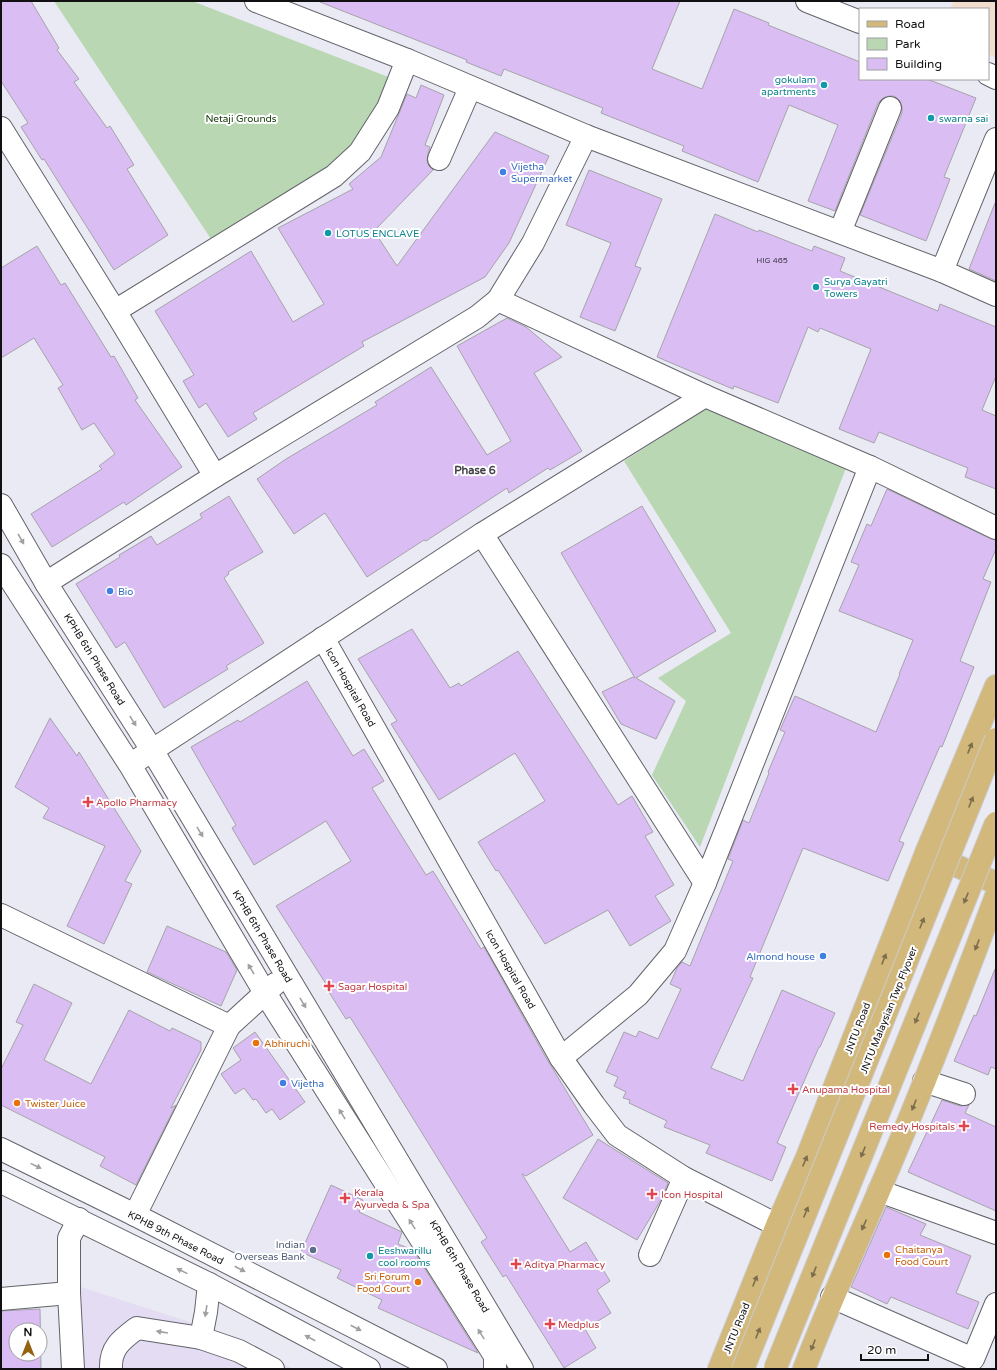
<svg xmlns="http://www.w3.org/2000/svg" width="997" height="1370" font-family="'Varela Round',sans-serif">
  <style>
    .commercial { fill: #e4dcf2 }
    .education { fill: #f0ddcd }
    .green { fill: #bad7b3 }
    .building { fill: #d9bdf3; stroke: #a7a3ab; fill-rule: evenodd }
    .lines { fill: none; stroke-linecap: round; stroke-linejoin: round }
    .minor-casing { stroke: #63636b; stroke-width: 24 }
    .major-casing { stroke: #cbcbcb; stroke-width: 24 }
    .minor { stroke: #fff; stroke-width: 22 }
    .major { stroke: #d3b87b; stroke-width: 22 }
    .major-bridge-casing { stroke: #cbcbcb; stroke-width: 24; stroke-linecap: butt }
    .major-bridge { stroke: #d3b87b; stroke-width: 22 }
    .oneway { fill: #a0a0a1 }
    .oneway2 { fill: #7c6d4d }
    .culture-dot { fill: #0f9aa8; stroke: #fff; stroke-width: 1.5 }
    .shop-dot { fill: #3f7fe0; stroke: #fff; stroke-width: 1.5 }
    .health-dot { fill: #e0444e; stroke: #fff; stroke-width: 1.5 }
    .food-dot { fill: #e8710a; stroke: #fff; stroke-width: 1.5 }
    .service-dot { fill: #5c6f8a; stroke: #fff; stroke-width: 1.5 }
    .labels { text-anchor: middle; stroke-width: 4; stroke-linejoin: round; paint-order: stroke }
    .number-label { font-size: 8px; fill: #433c4c }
    .culture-label { font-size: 10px; fill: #0d838f; stroke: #fff; text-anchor: start }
    .park-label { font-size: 10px; fill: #0f3605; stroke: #fff }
    .shop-label { font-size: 10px; fill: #366cbe; stroke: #fff; text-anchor: start }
    .street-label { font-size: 10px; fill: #111114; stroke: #fff }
    .health-label { font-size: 10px; fill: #be3a42; stroke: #fff; text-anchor: start }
    .food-label { font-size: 10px; fill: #c56008; stroke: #fff; text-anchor: start }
    .service-label { font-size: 10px; fill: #4e5e75; stroke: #fff; text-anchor: end }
    .neighbourhood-label { font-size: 11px; font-weight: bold; fill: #414148; stroke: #fff }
  </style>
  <rect width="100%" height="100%" fill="#e9eaf3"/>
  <path class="commercial" d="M81,1287L214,1330L294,1369H84Z"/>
  <path class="education" d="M954,1H996V58L988,54V9H950Z"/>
  <g class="green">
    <path d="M54,1H192L391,78L380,104L338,163L211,239Z"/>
    <path d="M707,408L846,468L700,847L652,775L686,701L658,678L731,633L624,461Z"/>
  </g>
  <g class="building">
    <path d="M1,1H31L59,48L57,50L79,79L74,82L107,128L110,126L134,165L127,169L168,235L114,270L44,159L42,160L21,127L28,123L1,81Z"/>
    <path d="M320,1H680L652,69L702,89L734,9L769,23L768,25L860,62V79H927L976,98L944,177L950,179L926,241L860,215L902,113V107L900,101L894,96H889L883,98L878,103L835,211L808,201L838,125L789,105L758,182L682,151L684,146L601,113L603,108L504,69L501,76L466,62L467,60L320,2Z"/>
    <path d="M421,85L444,95L425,145L430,147L428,154L427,161L429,166L433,170L374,231L397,266L495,132L549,156L509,243L485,277L362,342L364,346L253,413L257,419L228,437L206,403L199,408L183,381L194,375L155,311L251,251L293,322L324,304L278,228L353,189L349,184L381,157L407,94L416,98Z"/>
    <path d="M589,170L662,199L635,266L641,268L615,331L580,317L611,243L566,225Z"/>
    <path d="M995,203L996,204V281L969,269Z"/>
    <path d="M715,214L758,232L759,230L812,251L814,246L845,258L840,271L938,311L940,304L996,327V376L982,410L996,416V489L965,477L968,468L879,432L874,443L839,429L871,349L820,328L818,332L808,327L778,403L734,386L733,389L657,357Z"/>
    <path d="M37,246L61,285L65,283L111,357L114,356L138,398L135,400L182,467L126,505L124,502L52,547L31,514L102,469L99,466L115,454L94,423L82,430L58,388L63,385L34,338L1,358V268Z"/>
    <path d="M507,318L526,327L562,357L534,373L582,451L550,470L548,468L509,493L507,488L426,541L424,540L367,577L325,513L294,534L257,479L286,459L377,405L375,402L431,367L487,455L511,441L457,346Z"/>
    <path d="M887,489L991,539L996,540V549L983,579L991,582L960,661L974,667L942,747L940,746L899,841L904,843L888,881L803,848L750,977L753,978L711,1068L743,1081L782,990L835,1013L820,1047H819L777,1143L786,1147L772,1181L706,1153L710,1145L664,1127L667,1121L629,1103L630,1100L623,1098L626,1092L614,1086L618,1077L606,1072L624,1032L636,1037L639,1031L658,1039L681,989L670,984L677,968L682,962L690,966L733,861L728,859L743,820L749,823L769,773L768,772L785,732L780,730L795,696L876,732L900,674H899L913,640L839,611L859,565L851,562L867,524L871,526Z"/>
    <path d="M229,496L263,552L228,572L229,574L224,578L264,643L226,666L228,669L164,708L125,642L116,648L76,584L120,557L119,555L151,536L157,545L202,518L200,514Z"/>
    <path d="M642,506L716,631L636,678L675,701L656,739L621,724L602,692L633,677L635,678L561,553Z"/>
    <path d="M412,629L450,688L459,683L461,686L518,651L618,805L632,796L653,832L645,836L674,885L655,896L671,921L630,946L608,910L545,944L498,870L496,871L478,842L545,801L515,753L439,800L391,724L397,721L358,659Z"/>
    <path d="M307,681L353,756L364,749L384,781L372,788L426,875L433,871L481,949L484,947L545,1056L593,1135L526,1176L522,1174L570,1252L586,1242L610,1281L597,1290L611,1313L585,1329L596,1348L564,1368L506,1275L503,1277L481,1242L487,1238L380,1065L350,1017L346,1019L325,986L326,984L276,906L351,861L326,821L254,865L232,828L236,825L191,747L238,720L240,722Z"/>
    <path d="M50,718L77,756L79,752L141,851L125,881L132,884L104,944L67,926L105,846L43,818L49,808L15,787Z"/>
    <path d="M167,926L226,952L237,970L221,1006L147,972Z"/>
    <path d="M995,969L996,1069L991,1067L988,1075L954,1061L974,1015L976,1016Z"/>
    <path d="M34,984L72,1003L44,1060L91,1084L129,1010L170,1031L172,1028L201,1042V1050L171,1108L176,1105L136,1185L100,1166L105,1157L1,1105V1069L23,1025L16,1022Z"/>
    <path d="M255,1032L305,1102L280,1120L272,1109L266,1113L256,1099L253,1100L244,1088L235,1094L221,1074L241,1060L233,1048Z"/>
    <path d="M942,1100L960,1106L969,1105L965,1113L996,1127V1211L908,1172Z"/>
    <path d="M598,1139L668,1183L662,1198L637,1240L563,1198Z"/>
    <path d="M331,1185L363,1200L359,1212L402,1232L398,1244L413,1250L478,1353L378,1308L382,1300L337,1278L341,1270L301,1252Z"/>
    <path d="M886,1207L926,1224L920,1235L971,1256L956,1293L979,1302L968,1329L891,1297L887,1304L851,1287Z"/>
    <path d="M40,1309L41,1369H1V1311ZM16,1330H40V1354H16Z"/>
  </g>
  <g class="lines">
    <g class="minor-casing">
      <g id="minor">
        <path d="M256,1L407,60L586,136L942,271L996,295"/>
        <path d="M807,1L860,22"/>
        <path d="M988,74L996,78"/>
        <path d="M1,128L115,311L215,476"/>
        <path d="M439,159L470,88"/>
        <path d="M840,232L890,108"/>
        <path d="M942,271L996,139"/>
        <path d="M498,300L705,396L870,467"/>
        <path d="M115,311L334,176L360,152L388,108L407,60"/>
        <path d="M1,505L46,583L152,750L522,1369"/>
        <path d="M482,534L705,883L870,467L996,528"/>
        <path d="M1,565L130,765L265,993L495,1356V1369"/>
        <path d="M46,583L215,476L477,317L498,300L533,243L586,136"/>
        <path d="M323,638L561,1058L594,1105L617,1135L684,1178L777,1225"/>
        <path d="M139,759L482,534L705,396"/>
        <path d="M1,915L229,1026L135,1215"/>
        <path d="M229,1026L275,984"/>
        <path d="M561,1058L638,995L675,951L705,883"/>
        <path d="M924,1081L964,1094"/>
        <path d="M1,1149L135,1215L436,1369"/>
        <path d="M1,1182L209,1284L369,1369"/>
        <path d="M879,1191L996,1233"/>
        <path d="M650,1255L684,1178"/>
        <path d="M832,1297L973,1359L996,1304"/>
        <path d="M1,1299L69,1293"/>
        <path d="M201,1338L206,1312L209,1284"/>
        <path d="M73,1369L69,1293V1238L79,1219"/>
        <path d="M111,1369C110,1348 121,1340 137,1328L201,1338L239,1351L273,1369"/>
      </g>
    </g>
    <g class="major-casing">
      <g id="major">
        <path d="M929,854L996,883"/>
        <path d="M719,1369L777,1225L807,1157L926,853L996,686"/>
        <path d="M804,1369C827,1309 854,1250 879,1191C921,1094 959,995 996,896"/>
      </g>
    </g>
    <use href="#minor" class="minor"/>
    <use href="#major" class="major"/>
    <g class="major-bridge-casing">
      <g id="major-bridge">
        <path d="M743,1369L996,739"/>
        <path d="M775,1369L996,823"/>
      </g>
    </g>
    <use href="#major-bridge" class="major-bridge"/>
  </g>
  <defs><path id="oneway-solid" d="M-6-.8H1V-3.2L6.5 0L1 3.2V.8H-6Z"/></defs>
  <g class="oneway">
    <use href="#oneway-solid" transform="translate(21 539) rotate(60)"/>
    <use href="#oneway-solid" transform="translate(133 721) rotate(58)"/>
    <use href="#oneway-solid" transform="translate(200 832) rotate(59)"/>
    <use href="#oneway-solid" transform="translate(251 969) rotate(-121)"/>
    <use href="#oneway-solid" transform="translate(303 1003) rotate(59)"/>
    <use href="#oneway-solid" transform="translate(342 1114) rotate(-122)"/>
    <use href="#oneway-solid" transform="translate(36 1166) rotate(26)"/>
    <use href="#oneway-solid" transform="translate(412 1224) rotate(-122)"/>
    <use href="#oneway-solid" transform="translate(240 1269) rotate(27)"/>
    <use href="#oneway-solid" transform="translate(182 1271) rotate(-154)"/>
    <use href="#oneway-solid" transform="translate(206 1311) rotate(99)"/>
    <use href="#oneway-solid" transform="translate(356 1328) rotate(27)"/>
    <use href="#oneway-solid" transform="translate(162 1332) rotate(-171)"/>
    <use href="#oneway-solid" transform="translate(481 1334) rotate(-122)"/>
    <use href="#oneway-solid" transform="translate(310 1338) rotate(-152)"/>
  </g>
  <g class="oneway2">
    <use href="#oneway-solid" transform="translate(970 748) rotate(-67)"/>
    <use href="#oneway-solid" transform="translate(971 802) rotate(-68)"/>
    <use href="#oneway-solid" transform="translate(966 898) rotate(112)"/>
    <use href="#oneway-solid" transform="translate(922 923) rotate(-68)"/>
    <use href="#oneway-solid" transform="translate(977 945) rotate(111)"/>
    <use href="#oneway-solid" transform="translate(884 959) rotate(-68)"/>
    <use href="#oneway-solid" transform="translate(917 1018) rotate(112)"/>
    <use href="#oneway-solid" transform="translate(914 1105) rotate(112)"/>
    <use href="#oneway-solid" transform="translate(863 1152) rotate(112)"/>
    <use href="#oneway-solid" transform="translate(805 1161) rotate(-67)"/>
    <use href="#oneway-solid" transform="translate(806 1212) rotate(-68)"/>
    <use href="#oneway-solid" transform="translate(864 1225) rotate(114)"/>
    <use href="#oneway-solid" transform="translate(814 1272) rotate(112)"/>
    <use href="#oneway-solid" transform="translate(755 1281) rotate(-68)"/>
    <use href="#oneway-solid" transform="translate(758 1333) rotate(-68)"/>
    <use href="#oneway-solid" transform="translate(813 1345) rotate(112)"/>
  </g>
  <g class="culture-dot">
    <circle cx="824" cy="85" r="4"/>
    <circle cx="931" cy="118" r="4"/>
    <circle cx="328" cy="233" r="4"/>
    <circle cx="816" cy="287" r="4"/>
    <circle cx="370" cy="1256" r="4"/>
  </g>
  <g class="shop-dot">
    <circle cx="503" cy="172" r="4"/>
    <circle cx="110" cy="591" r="4"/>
    <circle cx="823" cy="956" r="4"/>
    <circle cx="283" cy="1083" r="4"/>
  </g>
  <g class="health-dot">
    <path d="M86 796h4v4h4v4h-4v4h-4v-4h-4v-4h4z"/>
    <path d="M327 980h4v4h4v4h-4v4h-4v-4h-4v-4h4z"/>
    <path d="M791 1083h4v4h4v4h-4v4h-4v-4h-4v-4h4z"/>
    <path d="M962 1120h4v4h4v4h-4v4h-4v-4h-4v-4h4z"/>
    <path d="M650 1188h4v4h4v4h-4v4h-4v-4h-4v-4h4z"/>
    <path d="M343 1192h4v4h4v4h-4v4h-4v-4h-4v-4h4z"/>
    <path d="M514 1258h4v4h4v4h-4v4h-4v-4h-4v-4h4z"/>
    <path d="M548 1318h4v4h4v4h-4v4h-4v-4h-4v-4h4z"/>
  </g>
  <g class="food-dot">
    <circle cx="256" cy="1043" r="4"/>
    <circle cx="17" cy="1103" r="4"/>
    <circle cx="887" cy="1255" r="4"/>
    <circle cx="418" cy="1282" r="4"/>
  </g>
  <circle class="service-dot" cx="313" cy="1250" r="4"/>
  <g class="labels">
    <g class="number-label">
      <text x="772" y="263">HIG 465</text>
    </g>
    <g class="culture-label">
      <text x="816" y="83" text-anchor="end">gokulam<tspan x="816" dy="12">apartments</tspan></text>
      <text x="939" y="122">swarna sai</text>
      <text x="336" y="237">LOTUS ENCLAVE</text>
      <text x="824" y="285">Surya Gayatri<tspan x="824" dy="12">Towers</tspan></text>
      <text x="378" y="1254">Eeshwarillu<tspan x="378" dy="12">cool rooms</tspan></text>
    </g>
    <g class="park-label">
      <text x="241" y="122">Netaji Grounds</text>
    </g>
    <g class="shop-label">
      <text x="511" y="170">Vijetha<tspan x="511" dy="12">Supermarket</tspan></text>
      <text x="118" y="595">Bio</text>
      <text x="815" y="960" text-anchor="end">Almond house</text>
      <text x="291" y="1087">Vijetha</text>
    </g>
    <g class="street-label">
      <text transform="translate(95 659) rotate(58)" y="4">KPHB 6th Phase Road</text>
      <text transform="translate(351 687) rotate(60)" y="4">Icon Hospital Road</text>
      <text transform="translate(263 936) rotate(59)" y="4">KPHB 6th Phase Road</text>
      <text transform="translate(511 969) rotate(60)" y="4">Icon Hospital Road</text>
      <text transform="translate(888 1010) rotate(-68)" y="4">JNTU Malaysian Twp Flyover</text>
      <text transform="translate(857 1028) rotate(-69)" y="4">JNTU Road</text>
      <text transform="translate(176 1237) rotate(27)" y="4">KPHB 9th Phase Road</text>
      <text transform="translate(460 1266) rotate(59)" y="4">KPHB 6th Phase Road</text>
      <text transform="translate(736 1328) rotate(-68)" y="4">JNTU Road</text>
    </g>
    <g class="health-label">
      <text x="96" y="806">Apollo Pharmacy</text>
      <text x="338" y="990">Sagar Hospital</text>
      <text x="802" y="1093">Anupama Hospital</text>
      <text x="955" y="1130" text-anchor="end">Remedy Hospitals</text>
      <text x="354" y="1196">Kerala<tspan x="354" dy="12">Ayurveda &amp; Spa</tspan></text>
      <text x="661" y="1198">Icon Hospital</text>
      <text x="524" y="1268">Aditya Pharmacy</text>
      <text x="558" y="1328">Medplus</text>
    </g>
    <g class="food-label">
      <text x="264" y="1047">Abhiruchi</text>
      <text x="25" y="1107">Twister Juice</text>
      <text x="895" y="1253">Chaitanya<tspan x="895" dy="12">Food Court</tspan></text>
      <text x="410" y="1280" text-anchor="end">Sri Forum<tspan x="410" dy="12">Food Court</tspan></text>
    </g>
    <g class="service-label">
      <text x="305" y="1248">Indian<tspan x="305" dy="12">Overseas Bank</tspan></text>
    </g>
    <g class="neighbourhood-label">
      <text x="475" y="474">Phase 6</text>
    </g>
  </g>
  <rect width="997" height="1370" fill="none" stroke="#111114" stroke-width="4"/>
  <rect x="859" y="8" width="130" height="72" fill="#ffffff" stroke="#a0a0a1"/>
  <rect x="867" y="21" width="20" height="6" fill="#d3b87b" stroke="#a0a0a1"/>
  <text x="895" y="28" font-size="12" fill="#111114">Road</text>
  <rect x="867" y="38" width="20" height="12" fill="#bad7b3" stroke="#a0a0a1"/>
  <text x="895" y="48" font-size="12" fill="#111114">Park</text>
  <rect x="867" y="58" width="20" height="12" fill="#d9bdf3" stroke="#a0a0a1"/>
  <text x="895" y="68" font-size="12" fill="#111114">Building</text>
  <g transform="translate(28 1342)"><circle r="19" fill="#ffffff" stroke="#a0a0a1"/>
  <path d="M0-3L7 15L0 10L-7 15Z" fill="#936312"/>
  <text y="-6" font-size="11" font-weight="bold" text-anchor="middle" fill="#111114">N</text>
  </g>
  <path d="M861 1354v6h67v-6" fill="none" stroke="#111114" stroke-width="2"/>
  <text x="867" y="1354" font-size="12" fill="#111114" stroke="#ffffff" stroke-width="3" paint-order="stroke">20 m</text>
</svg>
